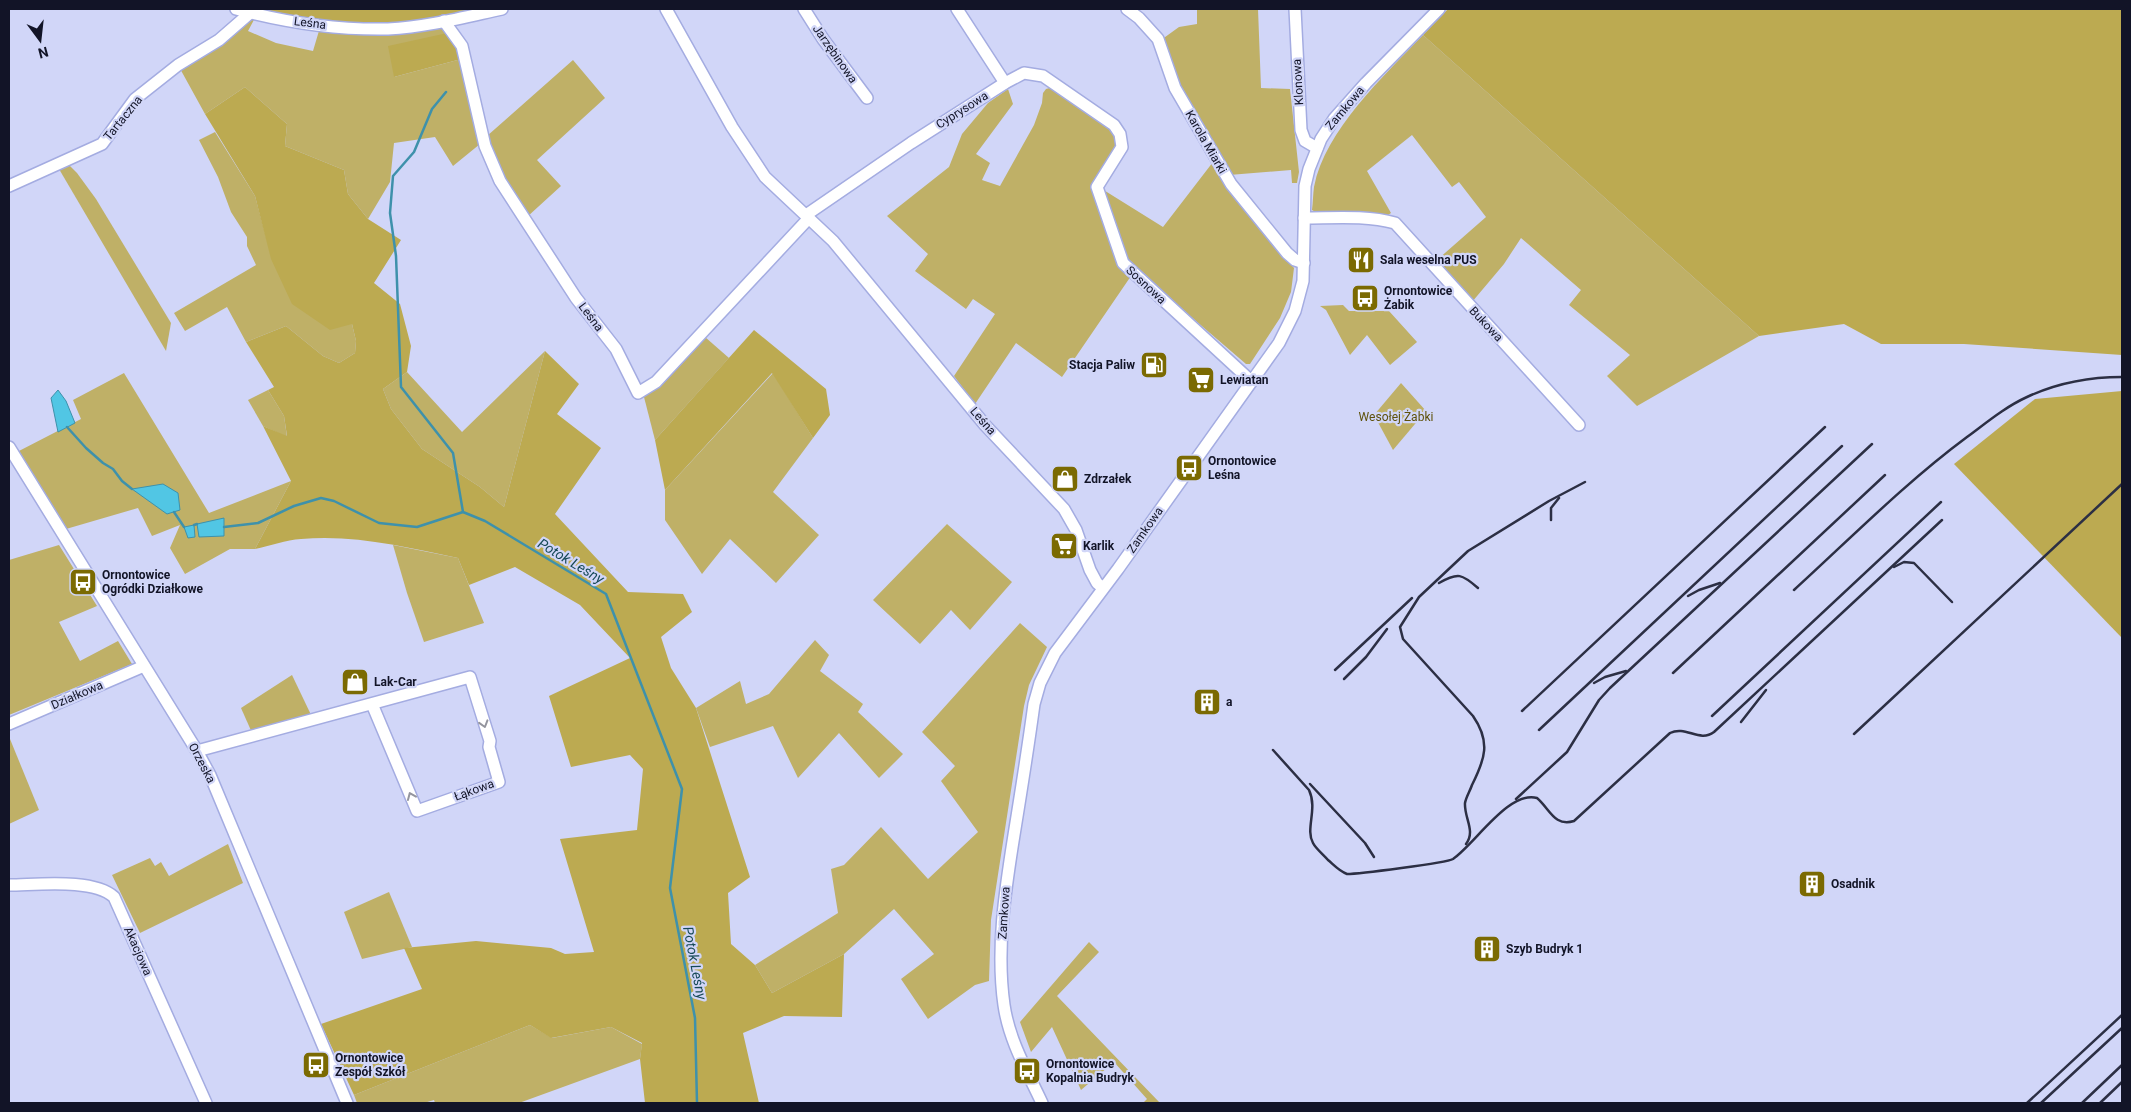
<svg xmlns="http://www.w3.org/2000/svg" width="2131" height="1112" font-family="Roboto,sans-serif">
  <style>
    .green { fill: #bfb067 }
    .forest { fill: #bcaa51 }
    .water { fill: #51c6e4; stroke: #3e91ab }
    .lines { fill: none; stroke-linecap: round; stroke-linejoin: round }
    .stream { stroke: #3e91ab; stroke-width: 2.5 }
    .minor-casing { stroke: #a4ace1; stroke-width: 14 }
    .minor { stroke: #fff; stroke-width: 11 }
    .rail { stroke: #2c2f44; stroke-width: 2.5 }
    .oneway { stroke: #94959e }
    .labels { text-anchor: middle; stroke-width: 4.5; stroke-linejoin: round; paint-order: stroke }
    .street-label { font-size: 12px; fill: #121427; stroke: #d1d6f8 }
    .poi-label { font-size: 12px; font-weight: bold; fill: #121427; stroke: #d1d6f8; text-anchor: start }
    .park-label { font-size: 12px; fill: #5e510b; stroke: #d1d6f8 }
    .water-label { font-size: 14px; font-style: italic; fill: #164956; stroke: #d1d6f8 }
  </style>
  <rect width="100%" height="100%" fill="#d1d6f8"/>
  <g class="green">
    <path d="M1197,9H1258L1261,88L1290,89L1299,172L1297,183H1292L1291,170L1229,175L1175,83L1161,40L1179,27L1197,24Z"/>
    <path d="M257,14L248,31L276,43L313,51L321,24L444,21L452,32L394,77L465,58L480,144L453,166L435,137L394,143L390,182L368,219L348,194L344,170L285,146L287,124L245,87L205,114L178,65Z"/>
    <path d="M1423,35L1759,336L1637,406L1607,376L1630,355L1569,305L1581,290L1521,238L1504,264L1472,302L1437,260L1486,217L1459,182L1452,187L1412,135L1367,171L1391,213L1388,215L1375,213L1319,214L1312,210C1313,202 1313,194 1314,187C1325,130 1384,76 1423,35Z"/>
    <path d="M573,60L605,98L537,160L561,186L527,217L502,178L487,136Z"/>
    <path d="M1053,87L1108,125L1117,136L1118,146L1095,182L1131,276L1062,377L1016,343L975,404L954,376L995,314L973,299L966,309L915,271L928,254L887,216L949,167L962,134L988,103L1008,89L1013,104L976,154L990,163L982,180L1000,186L1034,125L1042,103L1043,93L1046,89Z"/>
    <path d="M215,132L255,196L272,259L352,324L356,341L355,353L339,363L323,356L286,326L246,342L227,307L185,331L174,313L256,265L247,246V237L231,212L218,177L199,140Z"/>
    <path d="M1213,162L1233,192L1294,268L1291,292L1280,318L1250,364H1246L1125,260L1102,189L1163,227Z"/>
    <path d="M68,164L77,173L96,199L171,323L166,351L59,169Z"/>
    <path d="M1343,305L1349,311H1389L1417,342L1390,365L1367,335L1350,355L1326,310L1320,306Z"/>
    <path d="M705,337L729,358L655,440L644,397Z"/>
    <path d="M545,351L504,507L480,487L422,449L391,409L383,389L407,372L462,432Z"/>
    <path d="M124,373L209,513L291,481L255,549H230L185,574L170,548L180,525L152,536L138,508L66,529L17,452L81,419L73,400Z"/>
    <path d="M773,373L813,438L773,492L819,535L776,583L730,539L702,574L665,520V490Z"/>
    <path d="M1401,383L1426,411L1393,450L1374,415Z"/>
    <path d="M268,390L284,416L287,437L263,426L248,400Z"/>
    <path d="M947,524L1012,582L970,630L951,610L920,644L873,600Z"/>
    <path d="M59,545L97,606L59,622L80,661L118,641L132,664L9,715V560Z"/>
    <path d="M393,545L458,558L484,623L424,642L407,593Z"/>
    <path d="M1020,623L1047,647L1029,685L1024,706L991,920L989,981L975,985L928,1019L901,979L934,954L894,909L844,954L772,993L755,965L838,913L831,869L844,865L881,827L928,879L978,832L941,781L955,766L922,732Z"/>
    <path d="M815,640L829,655L820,671L863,704L858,712L903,754L879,778L839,733L798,778L773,726L710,747L696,708L740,681L746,704L769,694Z"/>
    <path d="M292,675L313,719L253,735L241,708Z"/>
    <path d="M10,739L39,810L9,824V740Z"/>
    <path d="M228,844L243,883L140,933L112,875L150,858L155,866L161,862L169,876Z"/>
    <path d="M389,892L412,947L362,959L344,912Z"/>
    <path d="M1089,942L1099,952L1057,996L1160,1103H1143L1147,1099L1114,1062L1081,1090L1052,1027L1031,1052L1020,1022Z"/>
    <path d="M530,1025L552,1038L611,1027L642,1044L640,1059L519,1103H435L434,1100L424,1103H357L354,1095Z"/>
  </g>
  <g class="forest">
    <path d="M244,9H500L370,29Z"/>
    <path d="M1448,9H2122V355L1964,344H1881L1844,324L1759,336L1423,35Z"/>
    <path d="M452,32L465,58L394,77L388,46Z"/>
    <path d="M245,87L287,124L285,146L344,170L348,194L368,219L401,240L374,283L400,304L411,346L407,372L383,389L391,409L422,449L480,487L504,507L545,351L579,384L557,414L601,448L555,514L628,592L683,594L692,612L661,637L671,668L696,708L750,877L728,893L731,944L755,965L772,993L844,954L842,1017L784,1016L743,1033L759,1103H645L640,1059L642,1043L611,1027L551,1038L530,1025L354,1095L321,1024L422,989L404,948L476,941L551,948L565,954L594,952L560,839L637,830L643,769L630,755L571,767L549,696L630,658L580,605L515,567L469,585L458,558C407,547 353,534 301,539C286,540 270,546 255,549L291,481L263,426L287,436L284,416L268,390L274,387L246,342L286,326L323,356L339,363L355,353L356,341L352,324L330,330L292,304L271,259L255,196L205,114Z"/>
    <path d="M754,330L826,389L830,415L813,438L772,373L665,490L655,440Z"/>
    <path d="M2122,391V638L1954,464L2035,399Z"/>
  </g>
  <g class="water">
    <path d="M58,390L66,401L75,423L58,432L51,398Z"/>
    <path d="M163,484L178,493L180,510L167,514L132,489Z"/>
    <path d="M224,518V536L199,537L197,524Z"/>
    <path d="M194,525L195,537L188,538L184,527Z"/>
  </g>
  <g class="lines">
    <g class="stream">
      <path d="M446,92L432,109L414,152L393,176L390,213L396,256L401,387L453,453L463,512L485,521L606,594L682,789L670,888L695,1018L697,1103"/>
      <path d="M67,427L86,448L103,463L113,469L122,481L132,489"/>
      <path d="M174,512L184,527"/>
      <path d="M194,525L197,524"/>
      <path d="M224,527L258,523L294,506L321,498L334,501L379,523L417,527L463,512"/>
    </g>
    <g class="minor-casing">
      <g id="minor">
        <path d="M236,9C284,22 338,30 388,29C427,27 465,17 502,9"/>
        <path d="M666,9L732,127L765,177L833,241L985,425L1064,509L1076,530L1090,570L1097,583L1103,588"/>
        <path d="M804,9L823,39L867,98"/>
        <path d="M957,9L1005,83"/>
        <path d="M1127,9L1139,18L1158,39L1175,88L1231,184L1287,253L1295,260L1304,263"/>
        <path d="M1295,9L1301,130L1305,141L1317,148"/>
        <path d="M444,21L462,46L485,146L500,181L576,298L616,349L638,393L656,382L809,218"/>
        <path d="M9,186L102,144L135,99L178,65L219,40L250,13"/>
        <path d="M806,215L911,143L1005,83L1024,73L1043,76L1114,125L1120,134L1122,147L1097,187L1123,263L1251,381"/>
        <path d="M1304,218C1333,218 1366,215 1395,223L1579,425"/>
        <path d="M9,447L197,751L210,775L347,1103"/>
        <path d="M9,724L144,666"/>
        <path d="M197,751L470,677L490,741L489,747L499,782L417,811L372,704"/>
        <path d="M9,885C36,885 93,878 114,897L206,1103"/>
        <path d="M1042,1103C1027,1071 1009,1040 1004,1005C996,949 1005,891 1014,835C1021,792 1028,748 1034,704L1040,683L1055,653L1118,569L1279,343L1295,311L1303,281L1305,186L1309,169L1321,139L1334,119L1366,83L1439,9"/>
      </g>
    </g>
    <use href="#minor" class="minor"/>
    <g class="rail">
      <path d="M1551,520V508L1559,498"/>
      <path d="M1894,567L1904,562L1914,563L1952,602"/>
      <path d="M1439,583C1458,572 1462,574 1478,588"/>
      <path d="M1794,590C1851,538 1905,483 1967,437C1986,423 2005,407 2027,397C2057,383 2089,377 2122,377"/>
      <path d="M1688,596L1699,590L1720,583"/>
      <path d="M1335,670L1412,598"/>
      <path d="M1673,673L1885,475"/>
      <path d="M1344,679L1366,657L1387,629"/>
      <path d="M1594,683L1605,677L1626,671"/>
      <path d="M1522,711L1825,427"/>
      <path d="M1712,716L1941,502"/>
      <path d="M1741,722L1766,690"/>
      <path d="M1539,730L1842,446"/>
      <path d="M1854,734L2122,484"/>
      <path d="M1273,750L1309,790C1318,809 1305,829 1313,843C1316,849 1323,854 1328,860C1334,865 1339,871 1347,874C1358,874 1446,863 1453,859C1475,844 1509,790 1537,798C1550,809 1554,827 1574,821L1670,733C1686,725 1699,743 1714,732L1942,520"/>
      <path d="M1310,784L1365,843L1374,857"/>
      <path d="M1516,799L1567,752L1599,700L1610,688L1872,444"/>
      <path d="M1466,844C1476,831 1464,818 1465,803C1466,797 1470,791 1472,785C1485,759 1491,742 1473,716L1403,639L1400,627L1419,597L1468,551L1549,501L1585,482"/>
      <path d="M2027,1103L2122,1015"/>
      <path d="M2041,1103L2122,1028"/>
      <path d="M2082,1103L2122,1065"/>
      <path d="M2100,1103L2122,1082"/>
    </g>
  </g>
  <defs><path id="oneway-chevron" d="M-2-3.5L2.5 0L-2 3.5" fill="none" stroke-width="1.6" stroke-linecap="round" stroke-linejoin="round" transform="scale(1.25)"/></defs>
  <g class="oneway">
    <use href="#oneway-chevron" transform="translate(484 724) rotate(73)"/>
    <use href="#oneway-chevron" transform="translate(411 796) rotate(-113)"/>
  </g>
  <defs>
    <g id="restaurant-square" transform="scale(1.4375)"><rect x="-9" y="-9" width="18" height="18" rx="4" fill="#7b6a02" stroke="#d1d6f8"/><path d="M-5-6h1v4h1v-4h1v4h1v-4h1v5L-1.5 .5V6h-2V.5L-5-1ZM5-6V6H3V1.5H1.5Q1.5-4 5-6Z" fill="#fff"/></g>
    <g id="bus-square" transform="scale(1.4375)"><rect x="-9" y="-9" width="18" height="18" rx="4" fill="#7b6a02" stroke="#d1d6f8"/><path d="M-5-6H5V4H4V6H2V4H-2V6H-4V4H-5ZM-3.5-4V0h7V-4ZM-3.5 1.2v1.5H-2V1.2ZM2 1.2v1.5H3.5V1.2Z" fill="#fff"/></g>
    <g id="fuel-square" transform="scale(1.4375)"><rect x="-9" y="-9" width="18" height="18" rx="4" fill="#7b6a02" stroke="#d1d6f8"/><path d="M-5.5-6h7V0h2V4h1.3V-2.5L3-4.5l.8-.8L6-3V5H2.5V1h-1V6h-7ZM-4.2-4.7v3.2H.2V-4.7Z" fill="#fff"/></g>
    <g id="supermarket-square" transform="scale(1.4375)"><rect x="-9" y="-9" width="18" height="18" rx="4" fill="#7b6a02" stroke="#d1d6f8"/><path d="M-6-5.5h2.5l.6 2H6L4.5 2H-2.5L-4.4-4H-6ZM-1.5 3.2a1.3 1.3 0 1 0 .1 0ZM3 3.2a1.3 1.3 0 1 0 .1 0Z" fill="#fff"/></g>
    <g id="shop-square" transform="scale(1.4375)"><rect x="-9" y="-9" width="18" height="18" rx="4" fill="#7b6a02" stroke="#d1d6f8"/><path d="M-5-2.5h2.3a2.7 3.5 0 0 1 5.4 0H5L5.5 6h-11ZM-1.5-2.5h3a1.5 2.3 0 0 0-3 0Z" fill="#fff"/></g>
    <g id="building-square" transform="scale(1.4375)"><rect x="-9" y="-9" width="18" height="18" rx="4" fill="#7b6a02" stroke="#d1d6f8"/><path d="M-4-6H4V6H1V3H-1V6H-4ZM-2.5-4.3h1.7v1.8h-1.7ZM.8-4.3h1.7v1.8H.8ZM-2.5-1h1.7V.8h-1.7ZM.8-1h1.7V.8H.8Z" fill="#fff"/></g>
  </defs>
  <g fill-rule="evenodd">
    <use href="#restaurant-square" x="1361" y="260"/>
    <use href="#bus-square" x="1365" y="298"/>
    <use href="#fuel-square" x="1154" y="365"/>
    <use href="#supermarket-square" x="1201" y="380"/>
    <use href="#bus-square" x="1189" y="468"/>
    <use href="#shop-square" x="1065" y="479"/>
    <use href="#supermarket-square" x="1064" y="546"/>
    <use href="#bus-square" x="83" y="582"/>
    <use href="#shop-square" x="355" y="682"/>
    <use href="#building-square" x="1207" y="702"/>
    <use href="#building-square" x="1812" y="884"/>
    <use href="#building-square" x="1487" y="949"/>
    <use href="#bus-square" x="316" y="1065"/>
    <use href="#bus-square" x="1027" y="1071"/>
  </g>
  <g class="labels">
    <g class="street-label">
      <text transform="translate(310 23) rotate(7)" y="4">Leśna</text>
      <text transform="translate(835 54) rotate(55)" y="4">Jarzębinowa</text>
      <text transform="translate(1298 82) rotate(-93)" y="4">Klonowa</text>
      <text transform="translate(1345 108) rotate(-50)" y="4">Zamkowa</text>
      <text transform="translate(962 110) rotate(-32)" y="4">Cyprysowa</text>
      <text transform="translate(123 118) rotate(-51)" y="4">Tartaczna</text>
      <text transform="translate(1206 142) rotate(60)" y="4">Karola Miarki</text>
      <text transform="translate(1146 285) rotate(43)" y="4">Sosnowa</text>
      <text transform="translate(591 317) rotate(53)" y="4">Leśna</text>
      <text transform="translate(1486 324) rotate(47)" y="4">Bukowa</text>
      <text transform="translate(983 421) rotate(49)" y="4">Leśna</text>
      <text transform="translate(1145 530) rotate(-55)" y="4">Zamkowa</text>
      <text transform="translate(77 695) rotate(-23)" y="4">Działkowa</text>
      <text transform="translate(202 763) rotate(62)" y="4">Orzeska</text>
      <text transform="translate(474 790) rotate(-20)" y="4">Łąkowa</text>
      <text transform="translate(1004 913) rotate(-86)" y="4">Zamkowa</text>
      <text transform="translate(138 951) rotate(66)" y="4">Akacjowa</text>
    </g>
    <g class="poi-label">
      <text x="1380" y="264">Sala weselna PUS</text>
      <text x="1384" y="295">Ornontowice<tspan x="1384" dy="14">Żabik</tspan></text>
      <text x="1135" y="369" text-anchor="end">Stacja Paliw</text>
      <text x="1220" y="384">Lewiatan</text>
      <text x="1208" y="465">Ornontowice<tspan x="1208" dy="14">Leśna</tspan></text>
      <text x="1084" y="483">Zdrzałek</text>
      <text x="1083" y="550">Karlik</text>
      <text x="102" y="579">Ornontowice<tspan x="102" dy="14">Ogródki Działkowe</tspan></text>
      <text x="374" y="686">Lak-Car</text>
      <text x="1226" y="706">a</text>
      <text x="1831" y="888">Osadnik</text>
      <text x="1506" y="953">Szyb Budryk 1</text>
      <text x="335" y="1062">Ornontowice<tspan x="335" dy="14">Zespół Szkół</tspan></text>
      <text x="1046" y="1068">Ornontowice<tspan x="1046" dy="14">Kopalnia Budryk</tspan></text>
    </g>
    <g class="park-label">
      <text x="1396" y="421">Wesołej Żabki</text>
    </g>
    <g class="water-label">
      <text transform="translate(571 561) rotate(31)" y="5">Potok Leśny</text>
      <text transform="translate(695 963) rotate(79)" y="5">Potok Leśny</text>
    </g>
  </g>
  <rect width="2131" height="1112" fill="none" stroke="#121427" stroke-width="20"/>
  <g transform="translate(40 40) rotate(165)" stroke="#d1d6f8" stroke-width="4" paint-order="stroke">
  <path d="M0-4L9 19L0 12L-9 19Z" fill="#121427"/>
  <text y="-8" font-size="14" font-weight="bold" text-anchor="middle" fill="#121427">N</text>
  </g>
</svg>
